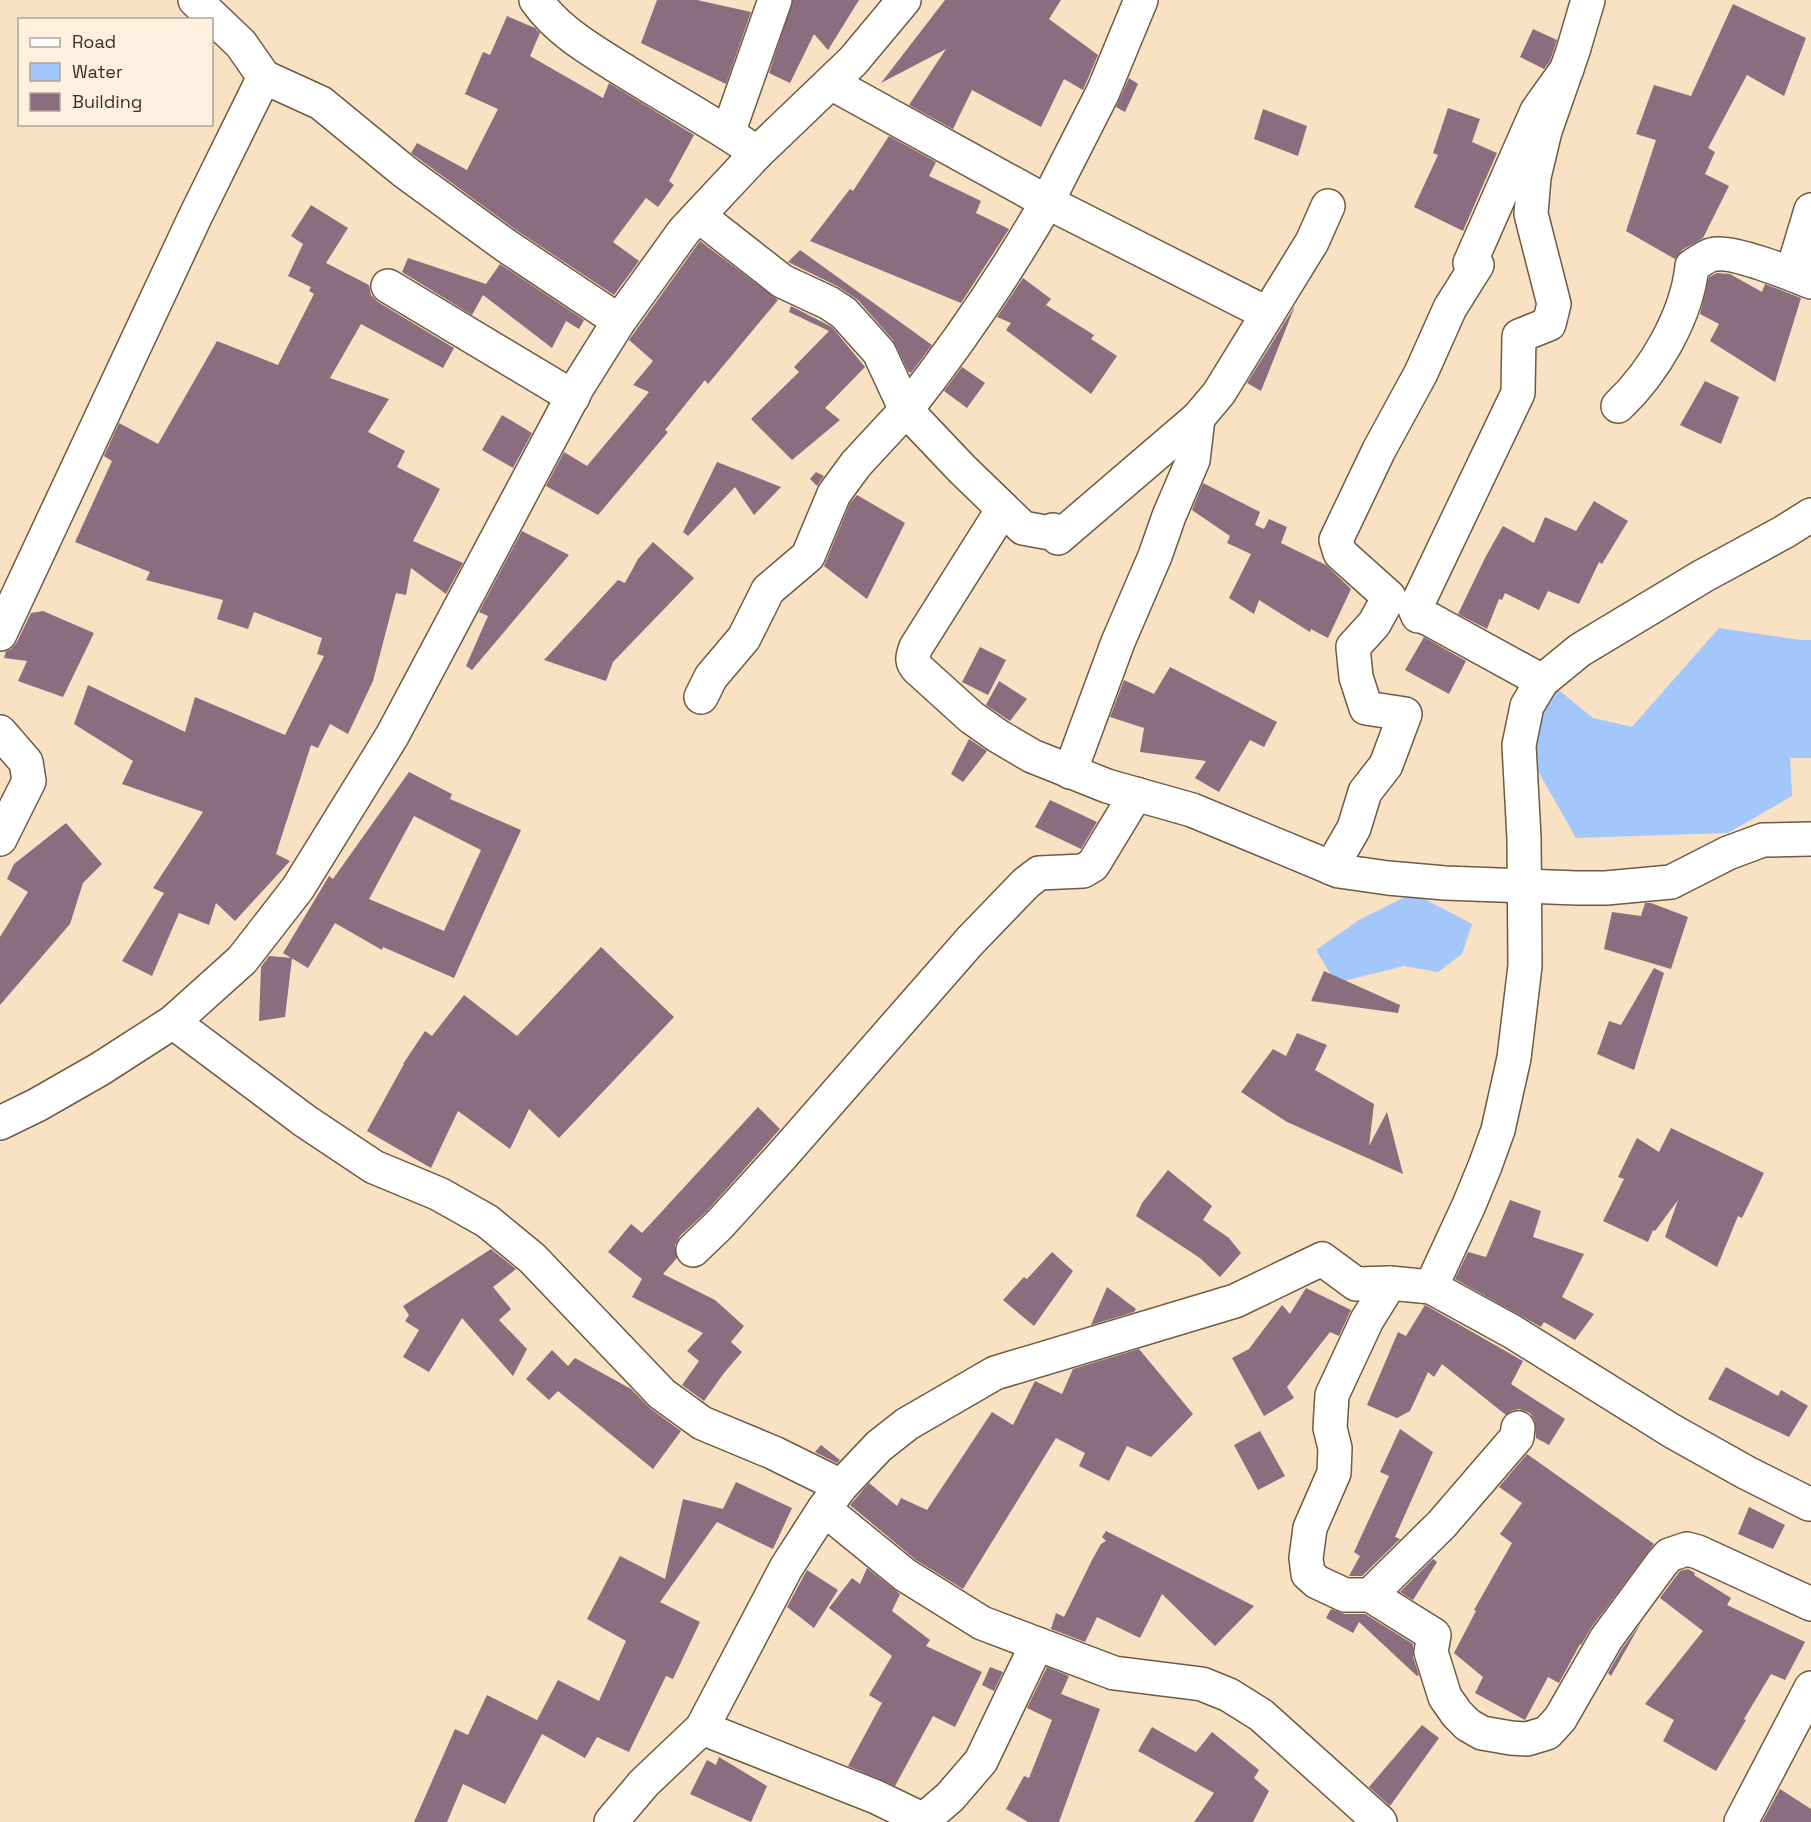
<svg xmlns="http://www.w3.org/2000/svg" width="1811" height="1822" font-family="'Space Grotesk',sans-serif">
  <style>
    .water { fill: #a3c6fb }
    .building { fill: #8a6d7f; fill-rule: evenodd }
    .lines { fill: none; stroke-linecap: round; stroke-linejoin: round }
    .minor-casing { stroke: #6f5b42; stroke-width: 36 }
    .minor { stroke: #fff; stroke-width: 33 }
  </style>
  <rect width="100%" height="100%" fill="#f9e1c4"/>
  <g class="water">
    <path d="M1719,628L1800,640H1811V758H1790L1792,796L1728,833L1576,838L1534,764L1541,697L1555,687L1593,718L1632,727Z"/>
    <path d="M1413,893L1472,924L1462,954L1438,972L1404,966L1336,983L1316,950L1359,920Z"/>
  </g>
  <g class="building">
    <path d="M657,0H697L751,12L726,84L641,43Z"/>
    <path d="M793,0H859L828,50L814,34L790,83L769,73Z"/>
    <path d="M945,0H1061L1049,19L1098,55L1083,90L1064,79L1041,127L972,90L953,129L909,105L946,49L881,83Z"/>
    <path d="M1733,4L1806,38L1784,96L1747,75L1708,148L1715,152L1705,174L1729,186L1703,238L1682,250L1675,259L1626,231L1656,140L1636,134L1654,85L1691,96Z"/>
    <path d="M507,16L535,28L540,33L530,56L603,98L609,83L694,135L669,181L674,185L658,207L646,198L613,242L639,261L614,295L516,230L411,153L417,143L467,170L498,109L465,94L483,52L490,55Z"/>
    <path d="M1533,29L1557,40L1550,61L1544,69L1520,57Z"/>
    <path d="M1129,78L1138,84L1125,112L1116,107Z"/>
    <path d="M1448,108L1480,119L1472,142L1497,153L1463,231L1414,207L1438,155L1433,153Z"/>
    <path d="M1263,109L1307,126L1298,156L1254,139Z"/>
    <path d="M889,136L936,162L929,176L981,201L976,213L1009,229L961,303L810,241L850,189L853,191Z"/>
    <path d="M311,205L348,228L326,263L369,285L371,295L378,302L454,348L443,368L361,324L330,378L389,399L368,432L405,451L397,467L440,489L413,541L463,563L446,594L411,568L406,595L396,593L373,681L348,734L330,724L318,748L311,745L276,854L290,861L235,921L216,903L209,925L179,913L152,976L122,961L164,893L153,888L203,812L122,784L133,761L74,724L88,685L185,732L195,697L285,735L324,656L317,654L322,638L254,612L248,629L217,619L223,600L146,580L150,572L75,542L112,461L104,456L119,423L158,444L217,341L278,365L314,294L309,291L311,287L288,276L303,244L291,236Z"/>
    <path d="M700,241L778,300L708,384L705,380L665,430L668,432L598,515L546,486L564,452L587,466L649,392L633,385L653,361L629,340Z"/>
    <path d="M800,250L932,345L911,373L908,371L893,340L858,300L837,286L788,262Z"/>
    <path d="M408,258L486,284L500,264L584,320L579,329L566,321L552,348L483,295L472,315L402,272Z"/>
    <path d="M1717,273L1730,274L1762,292L1765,284L1801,298L1775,382L1710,341L1719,324L1700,314L1709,277Z"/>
    <path d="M1023,278L1051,299L1046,305L1094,335L1091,339L1117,356L1091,394L1006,330L1011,323L997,317Z"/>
    <path d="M791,306L832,327L865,367L825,408L840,420L792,460L751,419L799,372L794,367L829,331L789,312Z"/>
    <path d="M1295,306L1261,391L1247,383Z"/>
    <path d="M962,367L985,383L967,408L944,391Z"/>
    <path d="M1705,381L1739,397L1721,444L1680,425Z"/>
    <path d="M502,415L532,433L513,468L482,450Z"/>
    <path d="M717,462L781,487L754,515L735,487L688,536L683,532Z"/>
    <path d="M816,472L824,476L817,486L810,479Z"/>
    <path d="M1203,483L1260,512L1255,525L1264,529L1269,519L1287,527L1281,543L1326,565L1351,589L1328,638L1311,629L1310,632L1259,600L1254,614L1229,598L1251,554L1227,543L1230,536L1192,510Z"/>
    <path d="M857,495L905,523L867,599L824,566L850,503Z"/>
    <path d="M1594,501L1628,521L1602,564L1599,562L1579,604L1548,591L1539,610L1505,593L1502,600L1499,599L1487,629L1458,614L1486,556L1503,526L1534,543L1545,517L1576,531Z"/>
    <path d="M522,531L569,555L472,670L466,666L488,616L479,612Z"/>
    <path d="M653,542L694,578L613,662L606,681L544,660L618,580L625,583L638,559Z"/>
    <path d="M43,611L94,633L63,697L18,681L27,661L4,658L6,651L11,649L17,642L31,613Z"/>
    <path d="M1424,637L1466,661L1449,694L1405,670Z"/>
    <path d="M980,647L1006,660L988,695L962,682Z"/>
    <path d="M1170,667L1277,722L1264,747L1250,740L1219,792L1195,778L1206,761L1140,752L1144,728L1110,717L1124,680L1154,694Z"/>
    <path d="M999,681L1027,699L1010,721L986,705Z"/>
    <path d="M969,739L987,751L963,782L951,774Z"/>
    <path d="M409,772L452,794L450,799L521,830L454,978L383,947L382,950L335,923L308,968L283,953L329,876L333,879ZM414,816L481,850L444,931L369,899Z"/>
    <path d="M1050,800L1097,822L1081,849L1035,827Z"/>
    <path d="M66,823L102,864L83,883L70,924L0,1005V937L28,892L7,879L14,864Z"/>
    <path d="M1645,903H1651L1688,917L1671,969L1604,949L1612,912L1641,916Z"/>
    <path d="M601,947L674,1017L559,1138L529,1109L510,1149L458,1111L431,1168L367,1131L404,1064H403L425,1031L432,1036L464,995L517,1036Z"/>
    <path d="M269,956L292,958L285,1017L259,1021L261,967Z"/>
    <path d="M1654,968L1664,973L1634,1070L1597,1054L1609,1021L1621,1025Z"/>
    <path d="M1324,971L1400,1005L1398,1013L1311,1001Z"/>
    <path d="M1297,1033L1327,1045L1315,1070L1374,1104L1369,1146L1387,1112L1403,1174L1287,1122L1241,1092L1273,1049L1286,1056Z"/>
    <path d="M758,1107L780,1129L707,1211L680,1236L675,1245L677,1258L663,1274L715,1300L744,1326L731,1342L742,1352L724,1373L704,1401L682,1385L699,1361L687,1351L703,1333L632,1297L642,1279L608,1252L631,1224L642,1233Z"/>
    <path d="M1671,1128L1764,1173L1742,1218L1738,1216L1717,1267L1665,1237L1678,1200L1655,1231L1653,1230L1648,1242L1603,1221L1624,1179L1618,1177L1637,1138L1659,1152Z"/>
    <path d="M1168,1170L1212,1206L1203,1220L1229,1238L1241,1253L1220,1277L1200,1258L1136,1216L1142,1203Z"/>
    <path d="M1510,1200L1541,1211L1533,1237L1584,1254L1562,1297L1594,1314L1575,1340L1544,1322L1541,1327L1455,1279L1468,1252L1486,1257Z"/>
    <path d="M491,1249L516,1269L493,1287L511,1309L499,1320L527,1349L513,1376L462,1318L429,1372L403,1357L419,1330L405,1321L409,1315L403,1306Z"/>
    <path d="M1052,1252L1073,1271L1034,1326L1003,1300L1024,1277L1027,1279Z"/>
    <path d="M1107,1287L1136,1309L1134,1312L1091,1325Z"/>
    <path d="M1306,1288L1351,1310L1339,1336L1330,1332L1287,1387L1294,1398L1264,1416L1232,1358L1249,1349L1282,1305L1290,1314Z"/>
    <path d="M1425,1305L1523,1361L1511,1384L1565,1419L1549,1445L1536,1438L1535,1421L1530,1413L1519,1409L1511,1411L1506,1415L1442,1364L1434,1377L1428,1372L1410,1411L1397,1418L1367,1405L1398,1332L1406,1336Z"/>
    <path d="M1139,1349L1193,1414L1151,1457L1127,1446L1109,1481L1079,1466L1085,1453L1056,1438L963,1589L916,1560L850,1505L869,1483L897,1506L901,1498L927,1510L992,1412L1013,1425L1035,1381L1062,1394L1073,1369Z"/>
    <path d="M552,1350L568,1366L575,1358L631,1389L651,1409L681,1431L653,1469L558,1391L549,1400L526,1379Z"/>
    <path d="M1726,1367L1778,1396L1781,1390L1808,1406L1789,1437L1708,1399Z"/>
    <path d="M1400,1429L1433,1452L1395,1537L1400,1539L1362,1576H1349L1360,1556L1354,1552L1389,1476L1380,1472Z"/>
    <path d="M1260,1431L1285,1476L1258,1490L1234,1445Z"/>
    <path d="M821,1445L840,1460L837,1463L815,1452Z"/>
    <path d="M1527,1454L1654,1544L1591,1628L1581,1645L1580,1644L1559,1683L1548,1677L1525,1720L1475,1693L1483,1677L1454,1653L1476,1611L1474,1610L1512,1543L1500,1534L1522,1503L1499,1487Z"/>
    <path d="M736,1482L792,1508L773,1549L717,1522L660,1602L700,1622L673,1679L666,1676L629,1752L597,1737L585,1758L542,1734L505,1804L463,1784L447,1822H414L455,1729L468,1735L487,1695L537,1720L558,1680L599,1701L626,1641L587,1619L620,1556L665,1579L683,1499L723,1509Z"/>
    <path d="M1749,1507L1785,1525L1773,1549L1738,1534Z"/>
    <path d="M1106,1531L1116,1536L1254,1606L1215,1646L1162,1594L1140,1638L1097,1617L1085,1642L1051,1629L1056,1613L1064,1617L1092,1560L1101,1544L1106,1541L1102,1537Z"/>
    <path d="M1433,1559L1437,1562L1413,1600L1400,1592Z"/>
    <path d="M867,1568L900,1594L892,1611L930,1640L926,1646L982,1672L955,1727L933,1716L895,1786L848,1766L882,1703L869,1695L892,1656L829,1608L852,1578L860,1584Z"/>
    <path d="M1688,1569L1695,1573L1694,1575L1731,1598L1727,1605L1805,1642L1785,1680L1771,1674L1744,1719L1746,1720L1716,1771L1663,1741L1674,1720L1645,1704L1703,1631L1660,1598L1680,1571Z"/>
    <path d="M807,1570L838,1590L814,1628L787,1607Z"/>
    <path d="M1331,1609L1345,1614H1365L1413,1644V1657L1419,1675L1417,1676L1359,1622L1353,1633L1326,1618Z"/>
    <path d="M1641,1623L1611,1676L1608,1673L1622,1649Z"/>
    <path d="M990,1667L1003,1672L994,1691L982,1685Z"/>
    <path d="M1047,1667L1069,1676L1061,1694L1100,1709L1059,1822H1028L1006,1809L1024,1776L1029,1778L1052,1720L1027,1708Z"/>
    <path d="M1422,1725L1439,1738L1390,1806L1369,1787Z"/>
    <path d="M1152,1727L1196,1752L1212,1732L1259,1770L1254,1778L1269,1791L1253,1822H1194L1214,1793L1138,1751Z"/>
    <path d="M719,1757L767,1786L751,1822L690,1794L707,1760L716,1765Z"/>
    <path d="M1780,1789L1811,1809V1822H1762Z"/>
  </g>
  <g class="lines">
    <g class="minor-casing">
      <g id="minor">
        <path d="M195,0L241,44L264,77L321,103L405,172L505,245L619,321"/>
        <path d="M536,0C558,32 596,53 628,73C671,100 716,124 757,153"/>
        <path d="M831,83L1047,202L1103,92L1141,0"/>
        <path d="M728,133L775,0"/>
        <path d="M699,216L782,281L829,303L844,313L879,352L906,410L856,464L834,494L808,556L768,590L744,638L711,677L701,697"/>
        <path d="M1792,273L1811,210"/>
        <path d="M388,286L573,397"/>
        <path d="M1268,314L1047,202C1005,275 958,344 906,410L962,469L1023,528L1050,533L1053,530L1058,538L1198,418L1219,393L1312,242L1328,206"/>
        <path d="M1618,406C1654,372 1687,316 1692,266C1699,262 1708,254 1717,254C1736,252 1792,274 1811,282"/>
        <path d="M1003,509L916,647C913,656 910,661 918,669L971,717L998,736L1032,756L1107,786L1192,810L1339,871L1388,878L1445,883L1577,888H1606L1671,882L1728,853L1763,840L1811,839"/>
        <path d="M0,634L195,217L264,77"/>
        <path d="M1542,681L1431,620L1422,616H1418L1415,609L1518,393L1519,336L1549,324L1554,304L1531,214L1534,177L1545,131L1573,51L1588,0"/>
        <path d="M0,732L26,762L29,781L0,839"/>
        <path d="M1070,772L1118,642L1155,556L1169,516L1193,460L1198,418"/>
        <path d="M1331,868L1354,828L1365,792L1386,765L1405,714L1366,708L1356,677L1353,647L1374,624L1389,597L1340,553L1336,540L1379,450L1421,373L1450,308L1477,265L1470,263L1537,111L1567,69"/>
        <path d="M173,1022L305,1121L374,1167L439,1194L487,1221L532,1258L662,1394L702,1423L774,1453L841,1486"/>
        <path d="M0,1123L37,1105L100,1069L173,1022L242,960L298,888L392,736L577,388L619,321L684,231L757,153L853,61L904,0"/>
        <path d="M693,1250L720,1224L780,1158L970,941L1026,883L1039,873L1083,871L1093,865L1136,794"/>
        <path d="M1390,1283L1367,1320L1332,1395L1330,1428L1335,1448L1334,1473L1310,1528L1306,1558L1308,1574L1317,1582L1345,1595H1370L1442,1524L1517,1437L1518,1428"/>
        <path d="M1431,1287L1469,1205L1485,1166L1498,1130L1514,1058L1525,966L1524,838L1519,745L1527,706L1542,681L1580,650L1703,576L1784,532L1811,515"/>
        <path d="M824,1509L905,1575L982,1623L1114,1673L1202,1684L1229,1695L1261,1715L1380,1822"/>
        <path d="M1370,1595L1434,1635L1431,1652L1445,1697L1457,1714L1468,1725L1482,1733L1511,1738L1527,1739L1547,1733L1560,1719L1606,1639L1662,1563L1669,1555L1687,1549L1698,1552L1811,1604"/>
        <path d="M702,1728L876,1797L928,1822"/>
        <path d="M611,1822L644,1783L702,1728L786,1568L824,1509L841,1486L879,1446L907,1424L995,1373L1235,1301L1322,1259L1356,1284L1390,1283L1431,1287L1513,1332L1672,1431L1747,1473L1809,1504"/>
        <path d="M921,1822L950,1797L981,1761L1037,1644"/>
        <path d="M1741,1822L1811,1688"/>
      </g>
    </g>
    <use href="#minor" class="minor"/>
  </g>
  <rect x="18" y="18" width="195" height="108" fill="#fef0df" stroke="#b0a495" stroke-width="1.5"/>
  <rect x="30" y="38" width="30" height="9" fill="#ffffff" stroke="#b0a495" stroke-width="1.5"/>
  <text x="72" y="48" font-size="18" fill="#3a3125">Road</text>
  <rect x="30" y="63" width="30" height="18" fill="#a3c6fb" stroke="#b0a495" stroke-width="1.5"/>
  <text x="72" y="78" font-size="18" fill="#3a3125">Water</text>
  <rect x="30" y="93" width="30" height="18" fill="#8a6d7f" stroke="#b0a495" stroke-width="1.5"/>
  <text x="72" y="108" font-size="18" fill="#3a3125">Building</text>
</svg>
